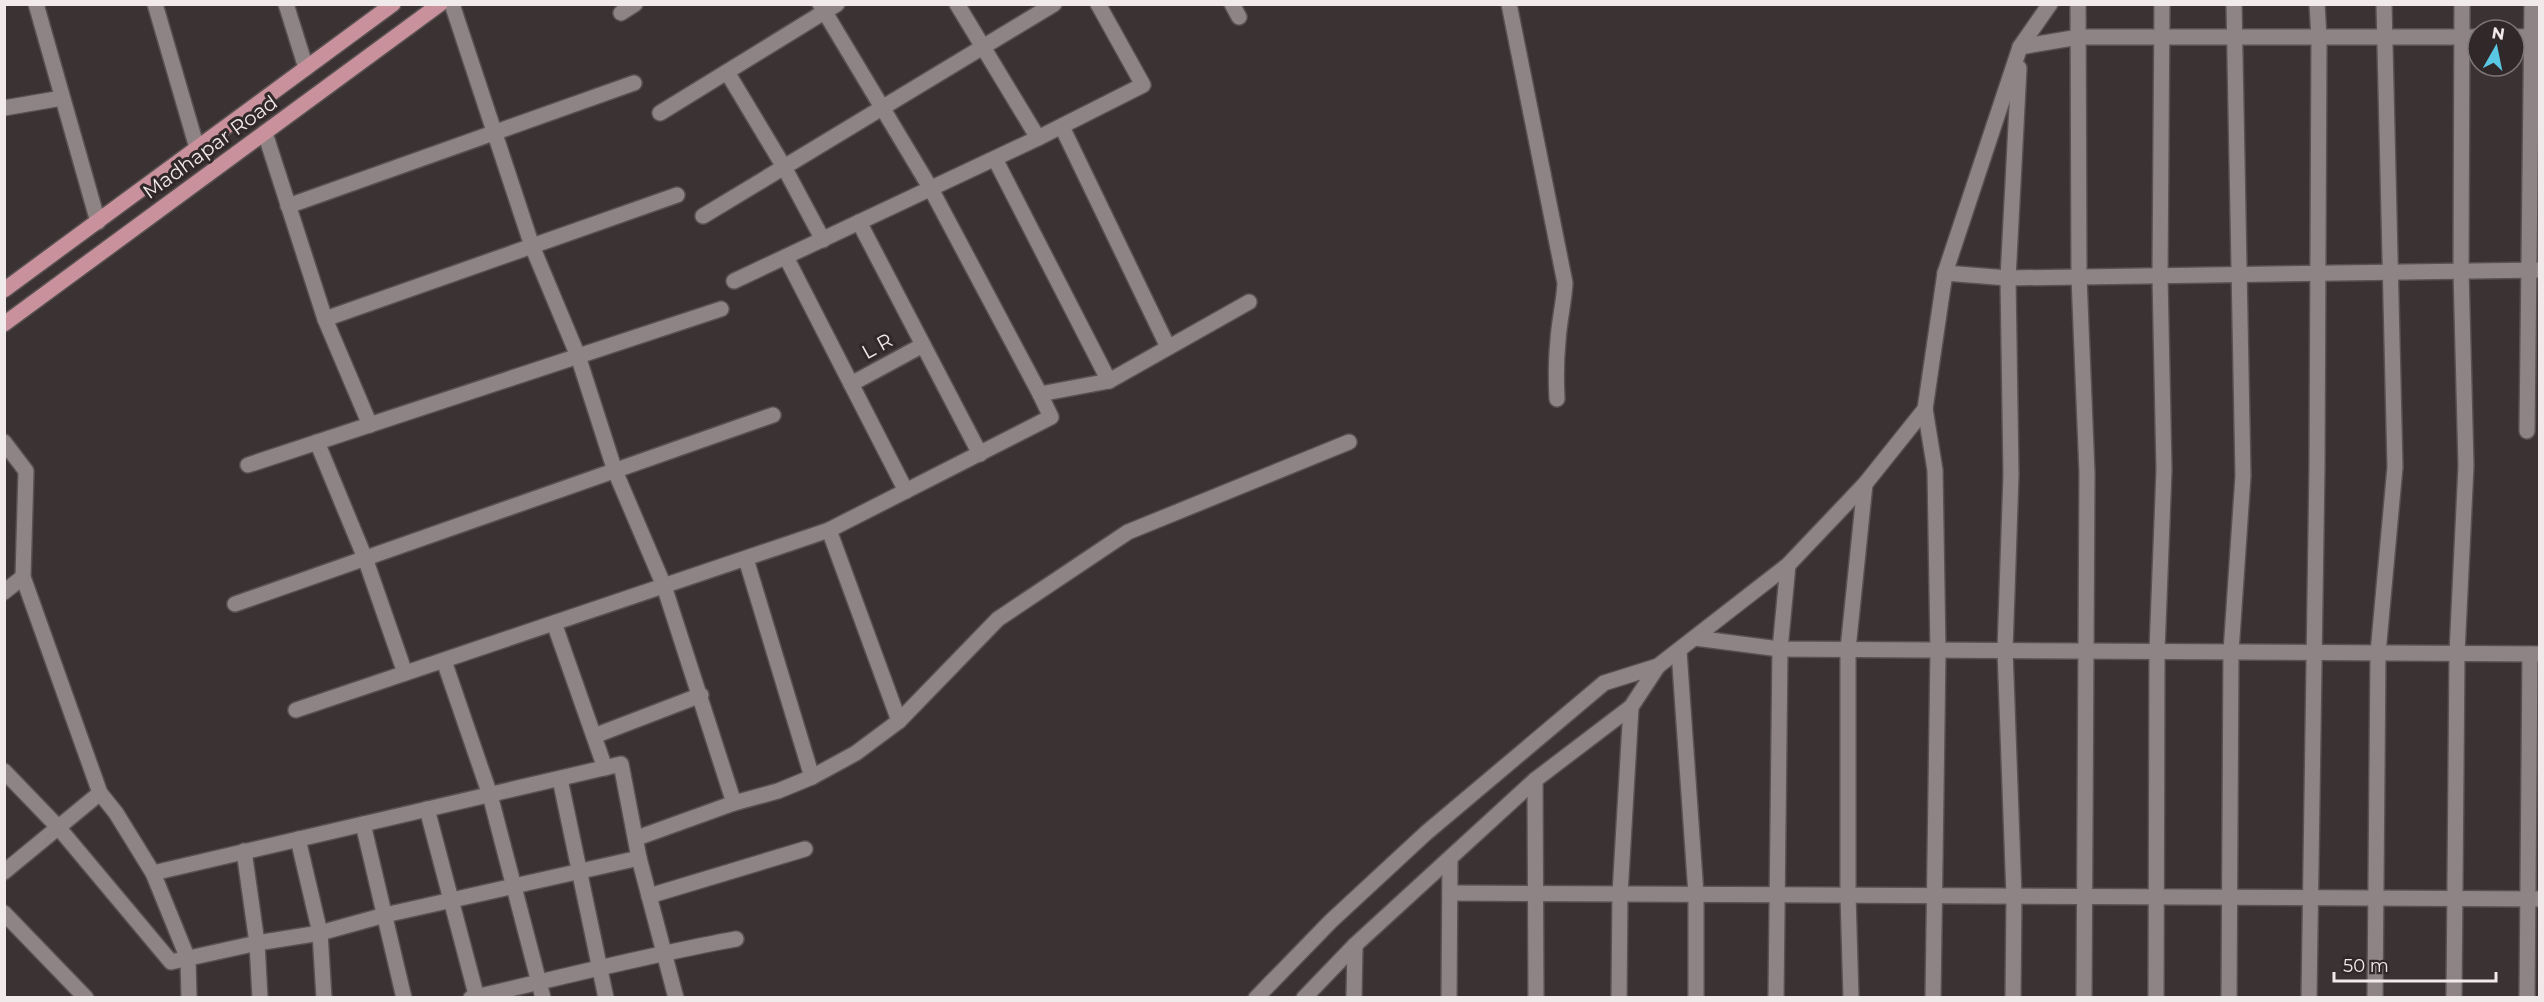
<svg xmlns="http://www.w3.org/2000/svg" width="2544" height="1002" font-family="Montserrat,sans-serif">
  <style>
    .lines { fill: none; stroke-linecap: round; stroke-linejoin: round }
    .minor-casing { stroke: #585051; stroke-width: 18 }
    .major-casing { stroke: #585051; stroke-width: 18 }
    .minor { stroke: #8e8485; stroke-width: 15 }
    .major { stroke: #c8919b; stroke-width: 15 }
    .labels { text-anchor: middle; stroke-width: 6; stroke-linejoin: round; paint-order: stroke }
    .street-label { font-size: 20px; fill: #f0eaeb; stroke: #302829 }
  </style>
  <rect width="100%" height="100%" fill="#3b3233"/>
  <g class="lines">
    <g class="minor-casing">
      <g id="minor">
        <path d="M36,4L98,222"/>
        <path d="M155,4L197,148"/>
        <path d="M286,4L306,68"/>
        <path d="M452,4L532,246L578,356L615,471L664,586L734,803"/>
        <path d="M820,4L931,189L1040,394"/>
        <path d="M957,4L1038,138"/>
        <path d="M1232,4L1239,17"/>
        <path d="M1509,4L1565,283C1564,303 1559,321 1558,341C1556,360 1556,379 1557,399"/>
        <path d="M2078,4L2079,277L2087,473L2084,998"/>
        <path d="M621,13L635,4"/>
        <path d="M2514,37L2540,36"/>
        <path d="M2020,47L2079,37H2478"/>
        <path d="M727,72L784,167L823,240"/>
        <path d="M4,108L62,98"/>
        <path d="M660,113L837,4"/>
        <path d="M1062,127L1168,347"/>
        <path d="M265,133L325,319L370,425"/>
        <path d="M995,159L1109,381"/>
        <path d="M288,206L634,83"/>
        <path d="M703,216L1054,4"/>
        <path d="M859,222L980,454"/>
        <path d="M786,257L906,491"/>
        <path d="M1945,273L2008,278L2540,270"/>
        <path d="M734,281L1038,138L1143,85L1098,4"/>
        <path d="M325,319L677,195"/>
        <path d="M851,384L923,345"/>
        <path d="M1925,409L1935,470L1938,651L1933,998"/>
        <path d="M2527,431L2532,4"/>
        <path d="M4,442L26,471L23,577L100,793L116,813L153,873L188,959L189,998"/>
        <path d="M317,442L365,558L405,673"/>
        <path d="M248,465L721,309"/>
        <path d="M829,530L899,721"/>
        <path d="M746,559L812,777"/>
        <path d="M4,592L23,577"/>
        <path d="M235,604L773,415"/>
        <path d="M554,623L605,768"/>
        <path d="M1695,638L1780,649L2540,654"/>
        <path d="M1679,651L1696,894V998"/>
        <path d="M444,661L490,795L543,998"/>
        <path d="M296,710L829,530L1051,417L1040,394L1109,381L1249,302"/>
        <path d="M594,736L701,695"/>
        <path d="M4,771L58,827L171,962L257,943L320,933L385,915L639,858"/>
        <path d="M560,779L606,998"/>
        <path d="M1535,780L1536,998"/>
        <path d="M427,809L477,998"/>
        <path d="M363,824L404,998"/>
        <path d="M637,838L734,803L778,791L812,777L856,753L899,721L998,619L1128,532L1349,442"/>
        <path d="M298,839L320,933L324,998"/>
        <path d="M244,851L257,943L260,998"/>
        <path d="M4,872L100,793"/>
        <path d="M153,873L621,764L639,858L676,998"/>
        <path d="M1450,893L2540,899"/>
        <path d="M649,896L805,849"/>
        <path d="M4,913L86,998"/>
        <path d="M471,998C559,978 647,955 736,939"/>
        <path d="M1256,998L1331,921L1426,833L1604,683L1658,666L1788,565L1865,484L1925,409L1945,273L2020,47L2050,4"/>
        <path d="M1304,998L1355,945L1535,780L1631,707L1658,666"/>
        <path d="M1354,998L1355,945"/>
        <path d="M1449,998L1450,859"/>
        <path d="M1619,998L1620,894L1631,707"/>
        <path d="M1776,998L1780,649L1788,565"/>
        <path d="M1851,998L1848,895V649L1865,484"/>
        <path d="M2013,998L2014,896L2005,650L2011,475L2008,278L2019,68"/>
        <path d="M2156,998L2157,651L2164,470L2160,276L2162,4"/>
        <path d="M2229,998L2231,652L2243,476L2234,4"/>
        <path d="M2309,998L2317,466L2319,38L2317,4"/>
        <path d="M2375,998L2378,653L2395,467L2384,4"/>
        <path d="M2454,998L2457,653L2466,466L2461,271L2462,4"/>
        <path d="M2527,998L2530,654"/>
      </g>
    </g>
    <g class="major-casing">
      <g id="major">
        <path d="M4,290L393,4"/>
        <path d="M4,324L440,4"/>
      </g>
    </g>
    <use href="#minor" class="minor"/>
    <use href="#major" class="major"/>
  </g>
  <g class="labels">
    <g class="street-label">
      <text transform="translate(210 147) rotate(-36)" y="7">Madhapar Road</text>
      <text transform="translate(877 346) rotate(-29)" y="7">L R</text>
    </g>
  </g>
  <rect width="2544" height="1002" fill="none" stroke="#f0eaeb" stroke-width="12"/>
  <g transform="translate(2496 48) rotate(9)"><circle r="28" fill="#302829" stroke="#7d7677" stroke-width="1.5"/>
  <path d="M0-4.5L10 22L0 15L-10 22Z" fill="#5ac8e5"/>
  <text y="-9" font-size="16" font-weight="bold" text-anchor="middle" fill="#f0eaeb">N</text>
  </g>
  <path d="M2334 972v9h162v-9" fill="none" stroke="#f0eaeb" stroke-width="3"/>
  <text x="2343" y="972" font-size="18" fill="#f0eaeb" stroke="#302829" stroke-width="4.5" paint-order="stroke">50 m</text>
</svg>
